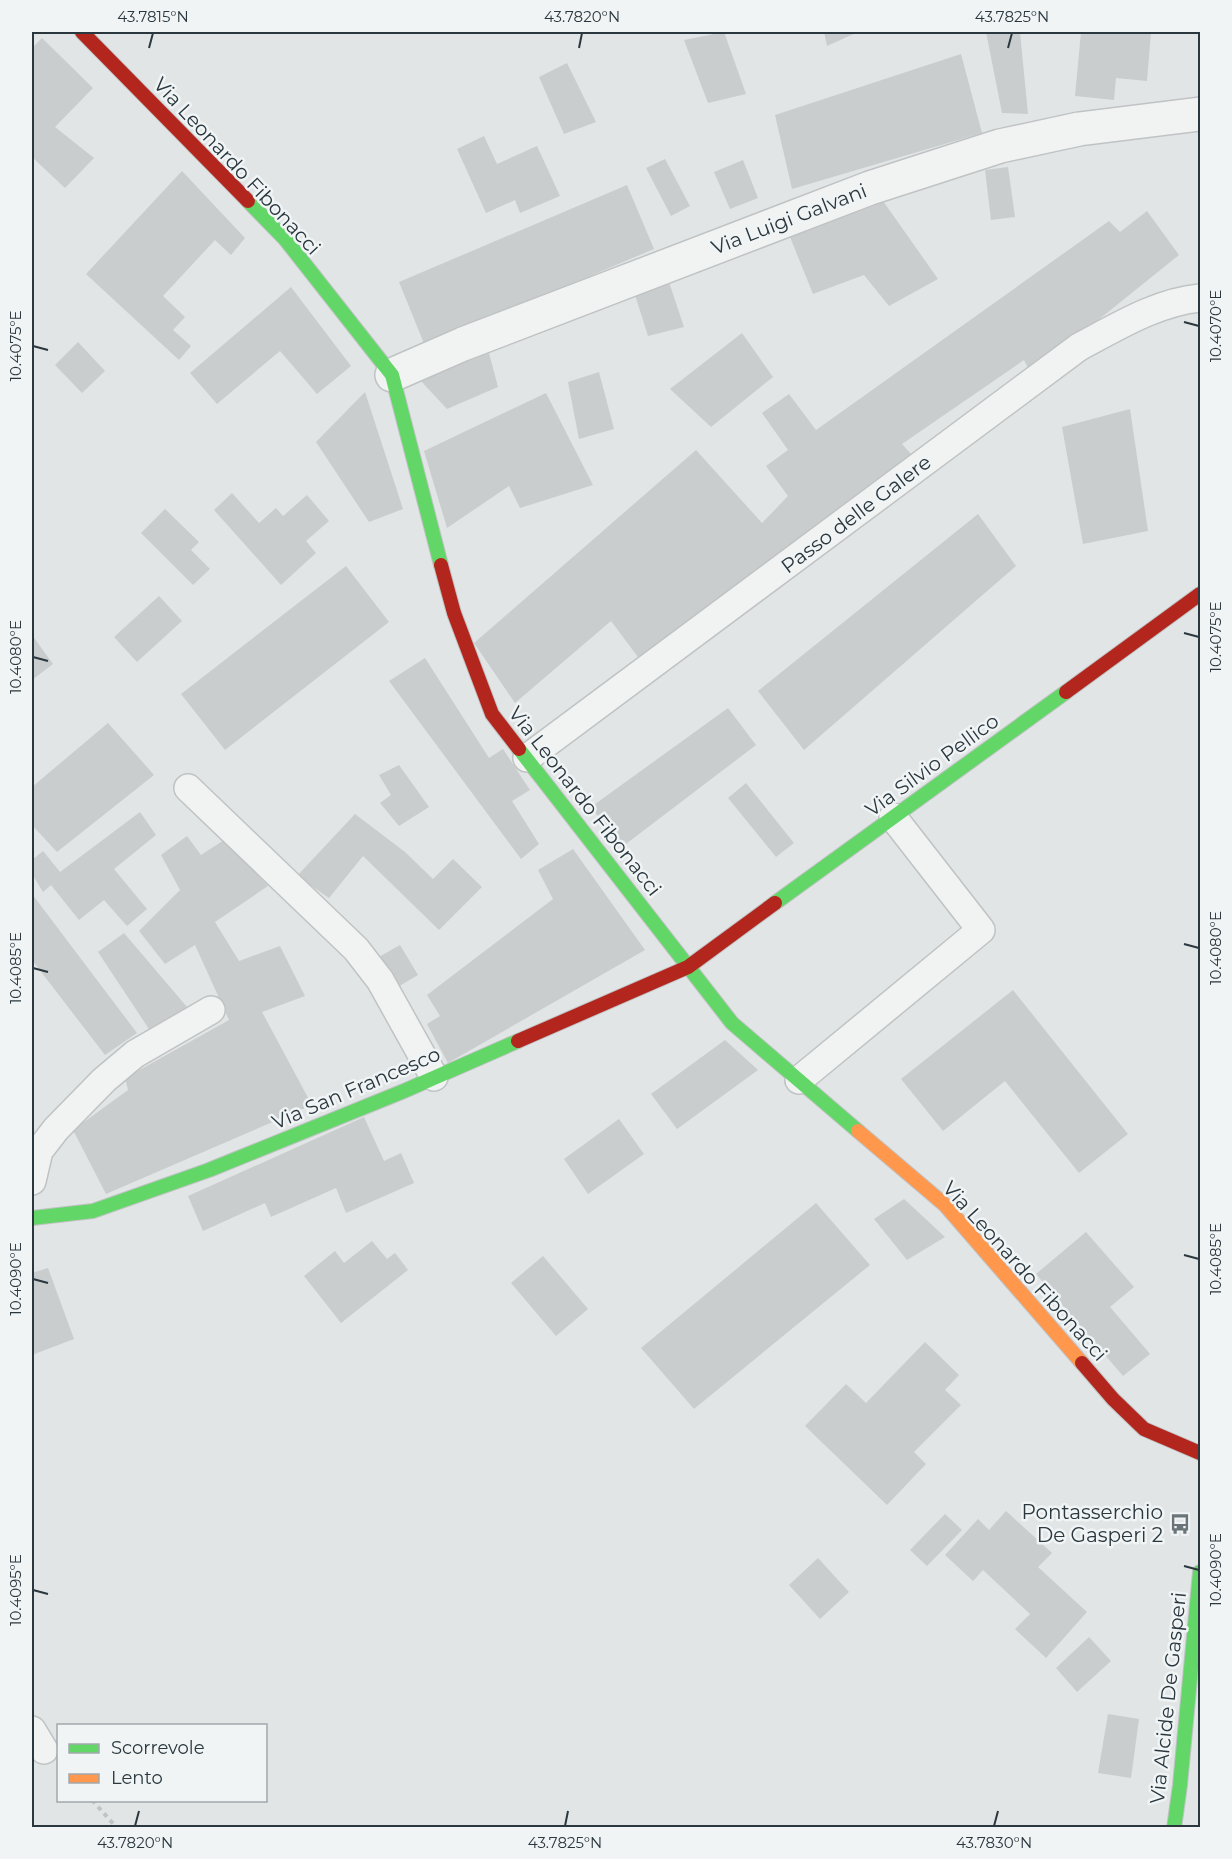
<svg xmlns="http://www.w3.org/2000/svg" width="1232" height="1859" font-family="Montserrat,sans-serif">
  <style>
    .building { fill: #cacdce }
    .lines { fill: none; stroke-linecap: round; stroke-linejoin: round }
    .lane-casing { stroke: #c0c3c4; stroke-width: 30 }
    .street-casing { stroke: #c0c3c4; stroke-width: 36 }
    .fast-casing { stroke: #c0c3c4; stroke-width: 16 }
    .slow-casing { stroke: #c0c3c4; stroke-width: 16 }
    .jam-casing { stroke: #c0c3c4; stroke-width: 16 }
    .path { stroke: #c1c4c5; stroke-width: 4; stroke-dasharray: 4.5 4.5; stroke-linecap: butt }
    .lane { stroke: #f1f3f3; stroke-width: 27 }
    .street { stroke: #f1f3f3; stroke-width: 33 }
    .fast { stroke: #63d668; stroke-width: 14 }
    .slow { stroke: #ff974d; stroke-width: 14 }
    .jam { stroke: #b3261e; stroke-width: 14 }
    .ticks { fill: none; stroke: #2a373e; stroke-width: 2 }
    .labels { text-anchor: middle; stroke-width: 5; stroke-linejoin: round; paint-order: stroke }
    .street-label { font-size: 20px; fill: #2a373e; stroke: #f0f4f5 }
    .poi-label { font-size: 20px; fill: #2a373e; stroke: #f0f4f5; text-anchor: end }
    .neatline { fill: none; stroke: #2a373e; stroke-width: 2 }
    .ticks-label { font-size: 15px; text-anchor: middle; fill: #2a373e }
  </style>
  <rect width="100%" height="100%" fill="#e2e5e6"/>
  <g class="building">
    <path d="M724,32L746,94L708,103L684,40Z"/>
    <path d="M824,32H858L827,46Z"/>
    <path d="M986,32H1020L1028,114L1002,113Z"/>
    <path d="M1081,32H1151L1147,81L1116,78L1114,100L1075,96Z"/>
    <path d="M42,38L93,88L55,127L94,158L65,188L32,157V48Z"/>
    <path d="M961,54L982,133L792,189L775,115Z"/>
    <path d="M567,63L596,122L564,134L539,77Z"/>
    <path d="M484,136L497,164L537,146L560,196L520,213L515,200L486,213L457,149Z"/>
    <path d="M665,159L690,206L671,216L646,168Z"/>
    <path d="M743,160L758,198L730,209L714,172Z"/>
    <path d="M1008,167L1015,217L991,220L985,170Z"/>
    <path d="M182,171L245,238L231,255L215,240L163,296L185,317L173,330L191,346L179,360L86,274Z"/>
    <path d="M627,185L654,249L425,346L399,282Z"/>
    <path d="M883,201L938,279L889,306L864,275L813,294L788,232Z"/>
    <path d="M1147,211L1179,255L1031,374L1024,360L902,444L912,455L641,661L611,621L515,703L474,643L696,450L762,523L788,496L766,466L788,450L762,413L789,394L816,430L1109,221L1120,232Z"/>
    <path d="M669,282L684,327L648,336L635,295Z"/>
    <path d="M291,287L351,366L317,394L280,351L217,404L190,373Z"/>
    <path d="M742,333L773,377L711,427L670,389Z"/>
    <path d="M78,342L105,371L82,393L55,365Z"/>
    <path d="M489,353L498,387L447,409L420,380Z"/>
    <path d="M599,372L614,429L579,439L568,382Z"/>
    <path d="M365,392L403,509L369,522L316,442Z"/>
    <path d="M546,393L593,485L520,508L509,486L447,528L424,451Z"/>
    <path d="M1130,409L1148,531L1083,544L1062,427Z"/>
    <path d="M232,493L259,523L276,508L283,516L307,495L329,521L306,541L316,553L281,585L214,510Z"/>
    <path d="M165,509L199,542L191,550L210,569L193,585L141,533Z"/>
    <path d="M978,514L1016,566L804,750L758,691Z"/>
    <path d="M346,566L389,622L225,750L181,694Z"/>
    <path d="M159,596L182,621L137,662L114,637Z"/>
    <path d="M32,635L53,664L32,680Z"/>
    <path d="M425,658L489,758L503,749L530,790L512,801L539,844L521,859L389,681Z"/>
    <path d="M728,708L756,745L622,847L591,807Z"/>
    <path d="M108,723L154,775L57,852L32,825V787Z"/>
    <path d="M399,765L429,807L399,826L380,803L391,795L379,775Z"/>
    <path d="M746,783L794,843L776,857L728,798Z"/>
    <path d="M140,812L156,835L114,869L147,909L127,926L104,900L79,920L51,885L43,892L32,874V860L43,851L60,872Z"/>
    <path d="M355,814L405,852L433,879L453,859L482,887L439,930L363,856L329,898L297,876Z"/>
    <path d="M187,836L201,855L224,840L268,886L215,922L239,961L280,946L305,996L262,1012L312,1105L106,1194L73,1130L128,1090L125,1078L229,1020L195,945L165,964L139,931L180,890L161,855Z"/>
    <path d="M573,849L645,950L448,1063L427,1024L440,1016L427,995L553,899L538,870Z"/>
    <path d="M32,894L137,1033L105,1055L32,960Z"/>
    <path d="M124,933L187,1007L149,1029L98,952Z"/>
    <path d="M400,945L418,975L396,988L377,958Z"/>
    <path d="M1013,990L1128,1134L1079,1173L1005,1081L943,1131L901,1079Z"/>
    <path d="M725,1040L758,1070L677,1129L651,1094Z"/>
    <path d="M364,1117L384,1161L401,1153L414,1183L346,1213L336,1188L271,1217L265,1203L203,1231L188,1196Z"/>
    <path d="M619,1119L644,1154L588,1194L564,1159Z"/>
    <path d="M904,1199L945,1237L907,1260L874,1219Z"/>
    <path d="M816,1203L870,1265L694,1409L641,1348Z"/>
    <path d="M1086,1232L1134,1287L1110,1307L1150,1354L1123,1376L1036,1274Z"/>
    <path d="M372,1241L387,1259L395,1253L408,1270L341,1323L304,1276L335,1251L344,1263Z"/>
    <path d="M543,1256L588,1309L556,1336L511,1283Z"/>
    <path d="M48,1268L74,1339L32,1355V1273Z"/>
    <path d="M925,1342L959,1375L945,1390L961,1405L914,1452L926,1464L887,1505L805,1426L846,1384L866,1403Z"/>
    <path d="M1006,1511L1052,1553L1038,1567L1087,1612L1046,1658L1015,1629L1030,1614L983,1570L973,1581L945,1555L978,1519L989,1530Z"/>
    <path d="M945,1514L962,1530L927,1566L910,1550Z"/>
    <path d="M818,1558L849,1592L820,1619L789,1585Z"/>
    <path d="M1089,1637L1111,1661L1077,1692L1056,1668Z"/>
    <path d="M1108,1714L1139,1719L1131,1778L1098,1773Z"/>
  </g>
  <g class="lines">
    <g class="lane-casing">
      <g id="lane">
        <path d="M527,758L1079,347C1117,327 1157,302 1200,298"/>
        <path d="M188,788L356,949L380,980L434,1077"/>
        <path d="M799,1080L981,930L893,817"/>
        <path d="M32,1181L39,1151L56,1129L104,1080L135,1054L211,1010"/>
        <path d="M32,1730L44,1750"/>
      </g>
    </g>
    <g class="street-casing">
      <path id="street" d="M392,375L463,344L870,188L1000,146L1079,129L1200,114"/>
    </g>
    <g class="fast-casing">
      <g id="fast">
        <path d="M248,201L285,239L392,375L441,565"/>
        <path d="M519,749L732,1023L858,1131"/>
        <path d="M775,903L1066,692"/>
        <path d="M32,1218L93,1211L209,1170L404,1091L518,1041"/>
        <path d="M1174,1828L1180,1785L1200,1572"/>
      </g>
    </g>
    <g class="slow-casing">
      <path id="slow" d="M858,1131L945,1205L1082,1363"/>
    </g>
    <g class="jam-casing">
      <g id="jam">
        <path d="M82,32L248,201"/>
        <path d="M441,565L454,613L492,714L519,749"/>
        <path d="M1066,692L1200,594"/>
        <path d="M518,1041L688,967L775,903"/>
        <path d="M1082,1363L1113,1399L1144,1429L1200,1453"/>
      </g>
    </g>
    <path class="path" d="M92,1800L117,1828"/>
    <use href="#lane" class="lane"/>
    <use href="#street" class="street"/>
    <use href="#fast" class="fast"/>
    <use href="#slow" class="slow"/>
    <use href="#jam" class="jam"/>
  </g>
  <path class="ticks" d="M149,48L153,33M579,48L582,33M1008,48L1012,33M1184,322L1199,326M33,346L48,350M1184,633L1199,637M33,657L48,661M1184,944L1199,948M33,968L48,972M1184,1255L1199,1259M33,1279L48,1283M1184,1566L1199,1570M33,1590L48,1594M135,1826L139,1811M565,1826L568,1811M994,1826L998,1811"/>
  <defs>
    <g id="bus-bare" transform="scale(1.62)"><path d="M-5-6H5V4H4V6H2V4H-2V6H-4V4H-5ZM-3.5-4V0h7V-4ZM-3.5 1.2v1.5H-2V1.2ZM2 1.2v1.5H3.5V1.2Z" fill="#6a7479" stroke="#f0f4f5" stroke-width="2.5" paint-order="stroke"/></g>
  </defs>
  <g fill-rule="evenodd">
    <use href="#bus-bare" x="1180" y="1524"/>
  </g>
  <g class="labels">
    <g class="street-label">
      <text transform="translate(237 166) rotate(47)" y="7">Via Leonardo Fibonacci</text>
      <text transform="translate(789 219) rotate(-21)" y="7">Via Luigi Galvani</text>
      <text transform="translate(856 514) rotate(-37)" y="7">Passo delle Galere</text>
      <text transform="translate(932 765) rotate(-36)" y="7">Via Silvio Pellico</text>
      <text transform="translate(585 801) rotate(52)" y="7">Via Leonardo Fibonacci</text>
      <text transform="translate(356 1088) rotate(-23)" y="7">Via San Francesco</text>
      <text transform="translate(1025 1271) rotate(48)" y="7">Via Leonardo Fibonacci</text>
      <text transform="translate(1168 1698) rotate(-84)" y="7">Via Alcide De Gasperi</text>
    </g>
    <g class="poi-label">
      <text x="1163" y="1519">Pontasserchio<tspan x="1163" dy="23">De Gasperi 2</tspan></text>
    </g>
  </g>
  <rect width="1232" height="1859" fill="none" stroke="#f0f4f5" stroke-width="66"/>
  <rect x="57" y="1724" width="210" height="78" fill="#f0f4f5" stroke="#a1a8ac" stroke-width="1.5"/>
  <rect x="69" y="1744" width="30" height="9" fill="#63d668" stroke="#a1a8ac" stroke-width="1.5"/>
  <text x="111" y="1754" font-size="18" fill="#2a373e">Scorrevole</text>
  <rect x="69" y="1774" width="30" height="9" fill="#ff974d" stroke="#a1a8ac" stroke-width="1.5"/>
  <text x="111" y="1784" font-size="18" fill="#2a373e">Lento</text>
  <rect x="33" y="33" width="1166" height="1793" class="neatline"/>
  <g class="ticks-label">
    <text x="153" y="22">43.7815°N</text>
    <text x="582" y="22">43.7820°N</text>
    <text x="1012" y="22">43.7825°N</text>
    <text transform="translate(1216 326) rotate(-90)" y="5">10.4070°E</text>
    <text transform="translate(16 346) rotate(-90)" y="5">10.4075°E</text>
    <text transform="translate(1216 637) rotate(-90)" y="5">10.4075°E</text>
    <text transform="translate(16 657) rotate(-90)" y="5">10.4080°E</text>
    <text transform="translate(1216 948) rotate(-90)" y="5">10.4080°E</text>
    <text transform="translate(16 968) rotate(-90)" y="5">10.4085°E</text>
    <text transform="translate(1216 1259) rotate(-90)" y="5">10.4085°E</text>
    <text transform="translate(16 1279) rotate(-90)" y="5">10.4090°E</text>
    <text transform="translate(1216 1570) rotate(-90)" y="5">10.4090°E</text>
    <text transform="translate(16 1590) rotate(-90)" y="5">10.4095°E</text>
    <text x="135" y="1848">43.7820°N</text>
    <text x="565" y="1848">43.7825°N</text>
    <text x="994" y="1848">43.7830°N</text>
  </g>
</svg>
